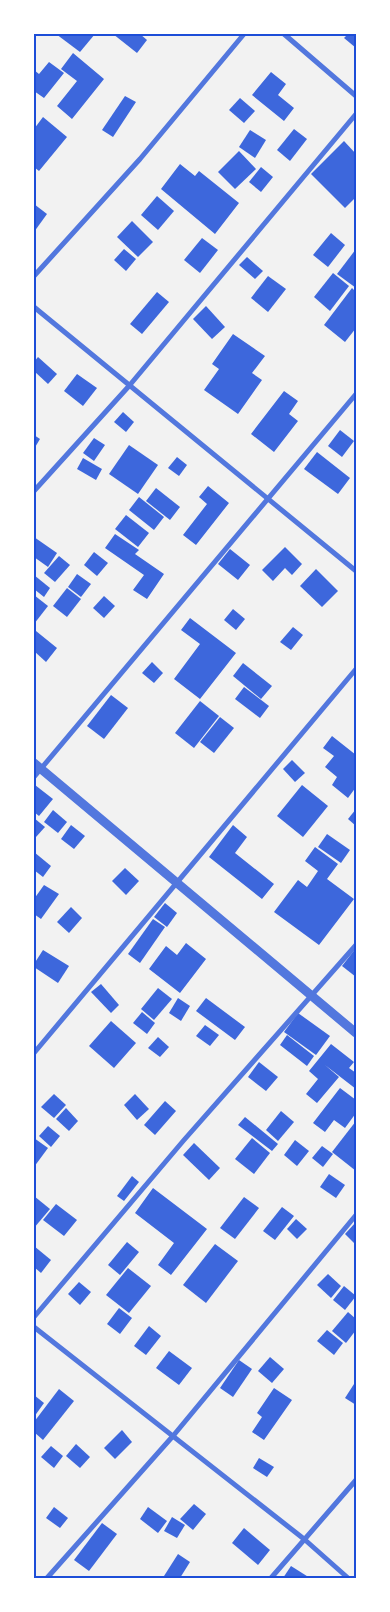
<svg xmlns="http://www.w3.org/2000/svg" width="390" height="1612" font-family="'Varela Round',sans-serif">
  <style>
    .building { fill: #3d67dc }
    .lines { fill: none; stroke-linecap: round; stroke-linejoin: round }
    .minor { stroke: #5277de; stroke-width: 5 }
    .tertiary { stroke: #5277de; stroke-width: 9 }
    .neatline { fill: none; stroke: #1d4ed8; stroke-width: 2 }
  </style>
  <rect width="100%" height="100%" fill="#f2f2f2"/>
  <g class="building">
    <path d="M56,34H95L80,52Z"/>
    <path d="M113,34H140L147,40L137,53Z"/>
    <path d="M348,34H356V48L344,38Z"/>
    <path d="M73,53L104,79L72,119L57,106L77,81L61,69Z"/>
    <path d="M49,62L64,73L44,98L34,91V70L39,74Z"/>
    <path d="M271,72L286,84L278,95L294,108L284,121L252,95Z"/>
    <path d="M125,96L136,102L113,137L102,130Z"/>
    <path d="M240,98L255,111L244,123L229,110Z"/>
    <path d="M43,117L67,137L39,171L34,167V129Z"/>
    <path d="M294,129L307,139L290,161L277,150Z"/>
    <path d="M250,130L266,140L255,158L239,147Z"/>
    <path d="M344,141L356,154V197L345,208L311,174Z"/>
    <path d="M239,151L256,169L235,189L218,172Z"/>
    <path d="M180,164L195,176L199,171L239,203L215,234L161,189Z"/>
    <path d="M261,167L273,177L261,192L249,182Z"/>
    <path d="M157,196L174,211L158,230L141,215Z"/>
    <path d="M34,204L47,214L34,232Z"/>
    <path d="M132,221L153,242L138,257L117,237Z"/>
    <path d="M331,233L345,245L328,267L313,255Z"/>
    <path d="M202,238L218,250L200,273L184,260Z"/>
    <path d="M124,249L136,259L126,271L114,260Z"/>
    <path d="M356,249V288L337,274Z"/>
    <path d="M247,257L263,271L255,279L239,265Z"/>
    <path d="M333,273L349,286L330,311L314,297Z"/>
    <path d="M268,276L286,289L268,312L251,298Z"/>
    <path d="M352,288L356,292V328L345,342L324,325Z"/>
    <path d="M157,292L169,302L142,334L130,324Z"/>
    <path d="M206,306L225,327L212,339L193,319Z"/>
    <path d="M233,334L265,356L252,373L262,380L238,414L204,390L219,369L212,364Z"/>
    <path d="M38,357L57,374L48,384L34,371V362Z"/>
    <path d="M77,374L97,388L83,406L64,391Z"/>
    <path d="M284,391L298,401L289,414L298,421L274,452L251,434Z"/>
    <path d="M123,412L134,422L126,432L114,422Z"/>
    <path d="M340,430L354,441L342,457L328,446Z"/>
    <path d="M34,435L40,439L34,449Z"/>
    <path d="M94,438L105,445L94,461L83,453Z"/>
    <path d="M129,445L158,465L138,494L109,474Z"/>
    <path d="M317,452L350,478L338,494L304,469Z"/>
    <path d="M177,457L187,465L179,476L168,468Z"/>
    <path d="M83,458L102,469L96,480L77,469Z"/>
    <path d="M208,486L229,503L196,545L183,535L207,504L199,497Z"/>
    <path d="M156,488L180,507L170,520L146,501Z"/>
    <path d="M139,497L164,517L154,530L129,510Z"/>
    <path d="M126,515L149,533L138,547L115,529Z"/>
    <path d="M115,534L139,550L135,554L164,574L147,599L133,590L144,575L105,548Z"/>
    <path d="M34,537L57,553L48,567L34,557Z"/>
    <path d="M285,547L302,564L292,575L285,568L273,581L262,570Z"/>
    <path d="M230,549L250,565L238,580L218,564Z"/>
    <path d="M94,552L108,563L97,576L84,565Z"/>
    <path d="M59,556L70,565L55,582L44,573Z"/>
    <path d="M316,569L338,591L322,607L300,586Z"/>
    <path d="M77,574L91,584L81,597L68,587Z"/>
    <path d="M34,575L50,588L44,597L34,589Z"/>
    <path d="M67,588L81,599L67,617L53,606Z"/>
    <path d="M34,595L48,606L34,624Z"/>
    <path d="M104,596L115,606L104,618L93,608Z"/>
    <path d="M233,609L245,619L236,630L224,620Z"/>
    <path d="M190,618L236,653L200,699L174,679L200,644L181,630Z"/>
    <path d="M293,627L303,635L291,650L280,642Z"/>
    <path d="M36,631L57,648L46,662L34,651V634Z"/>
    <path d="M152,662L163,673L154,683L142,673Z"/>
    <path d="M243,663L272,686L261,699L233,676Z"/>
    <path d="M244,687L269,706L260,718L235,699Z"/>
    <path d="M111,695L128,708L104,739L87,726Z"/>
    <path d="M200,701L219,716L194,748L175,733Z"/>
    <path d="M220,717L234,728L214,753L200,742Z"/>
    <path d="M332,736L356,755V787L348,798L332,785L337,777L325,767L334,756L323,748Z"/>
    <path d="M292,760L305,773L295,782L283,769Z"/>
    <path d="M35,785L53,799L39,816L34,812V787Z"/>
    <path d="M302,785L328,806L303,837L277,816Z"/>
    <path d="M356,809V826L348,819Z"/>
    <path d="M53,810L67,822L58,833L44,822Z"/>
    <path d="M34,818L45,827L36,837L34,835Z"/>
    <path d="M71,825L85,836L74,849L61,839Z"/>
    <path d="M233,825L247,837L235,853L274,884L262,899L209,857Z"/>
    <path d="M327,834L350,850L341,863L318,847Z"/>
    <path d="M315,847L338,864L327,879L354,899L319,945L274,912L298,880L307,887L318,871L305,861Z"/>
    <path d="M34,852L51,866L43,877L34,870Z"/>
    <path d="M125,868L139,881L126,895L112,881Z"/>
    <path d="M44,885L59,894L41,919L34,914V899Z"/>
    <path d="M165,903L177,913L167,927L154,917Z"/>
    <path d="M71,907L82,918L69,933L57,922Z"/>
    <path d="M153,919L165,927L140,963L128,954Z"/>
    <path d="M186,943L206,959L180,993L149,969L166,946L177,955Z"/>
    <path d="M356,948V977L342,966Z"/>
    <path d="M43,950L69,966L58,983L34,967V964Z"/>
    <path d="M101,984L119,1005L111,1013L91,992Z"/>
    <path d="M158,988L172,999L154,1020L141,1009Z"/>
    <path d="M178,998L190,1006L181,1021L169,1013Z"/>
    <path d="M206,998L245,1027L235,1040L196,1011Z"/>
    <path d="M142,1012L155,1023L147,1034L133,1023Z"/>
    <path d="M298,1013L330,1036L316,1055L284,1032Z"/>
    <path d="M111,1021L136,1043L114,1068L89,1046Z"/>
    <path d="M205,1025L219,1035L210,1046L196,1036Z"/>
    <path d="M287,1035L314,1056L307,1066L280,1045Z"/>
    <path d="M158,1037L169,1047L160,1057L148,1048Z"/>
    <path d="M331,1044L354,1062L349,1068L356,1073V1089L325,1065L339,1077L317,1103L306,1094L318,1079L309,1071Z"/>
    <path d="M259,1062L278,1077L266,1091L248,1077Z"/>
    <path d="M340,1088L356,1100V1113L345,1128L334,1120L325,1132L313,1123Z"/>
    <path d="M54,1094L66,1105L54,1118L41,1107Z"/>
    <path d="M135,1094L149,1109L137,1120L124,1105Z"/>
    <path d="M165,1101L176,1111L155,1135L144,1125Z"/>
    <path d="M66,1108L78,1121L69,1131L56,1119Z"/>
    <path d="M281,1111L294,1122L278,1141L266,1130Z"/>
    <path d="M245,1117L278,1144L272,1151L238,1125Z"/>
    <path d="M356,1121V1171L332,1152Z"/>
    <path d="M48,1126L60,1136L51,1147L39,1136Z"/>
    <path d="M34,1138L48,1148L34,1167Z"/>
    <path d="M252,1138L270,1153L254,1174L235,1159Z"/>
    <path d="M295,1140L309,1151L297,1166L284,1155Z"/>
    <path d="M194,1143L220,1168L209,1180L183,1155Z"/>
    <path d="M322,1146L333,1154L323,1167L312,1158Z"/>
    <path d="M329,1174L345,1185L336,1198L320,1187Z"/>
    <path d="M132,1176L139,1182L124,1201L117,1196Z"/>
    <path d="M153,1188L207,1229L171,1275L158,1265L174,1243L135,1213Z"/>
    <path d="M34,1196L50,1209L34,1228Z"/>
    <path d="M244,1197L259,1208L235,1239L220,1228Z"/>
    <path d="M56,1204L77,1220L64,1236L43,1220Z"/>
    <path d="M282,1207L294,1216L275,1240L263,1231Z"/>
    <path d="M296,1219L307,1229L297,1239L287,1229Z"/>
    <path d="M356,1222V1245L345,1234Z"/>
    <path d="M127,1242L139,1252L120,1275L108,1265Z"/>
    <path d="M215,1244L238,1261L206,1303L183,1285Z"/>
    <path d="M34,1246L51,1260L41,1273L34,1267Z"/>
    <path d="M128,1268L151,1286L129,1313L106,1295Z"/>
    <path d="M328,1274L341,1286L331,1298L317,1285Z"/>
    <path d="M79,1282L91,1292L80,1305L68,1294Z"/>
    <path d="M344,1286L356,1296L345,1310L333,1300Z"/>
    <path d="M119,1308L132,1318L120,1334L107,1324Z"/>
    <path d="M348,1312L356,1319V1330L346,1343L332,1331Z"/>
    <path d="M149,1326L161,1336L146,1355L134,1346Z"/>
    <path d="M327,1330L343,1343L334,1355L317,1341Z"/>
    <path d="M169,1351L192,1368L179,1385L156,1368Z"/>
    <path d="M270,1357L284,1369L272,1383L258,1371Z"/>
    <path d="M239,1360L252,1369L233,1397L220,1388Z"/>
    <path d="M354,1384L356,1385V1405L345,1398Z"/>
    <path d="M274,1388L292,1400L264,1440L252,1432L262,1417L257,1413Z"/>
    <path d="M59,1389L74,1401L43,1440L34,1432V1422Z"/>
    <path d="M34,1395L44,1403L34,1417Z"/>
    <path d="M122,1430L132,1442L115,1459L104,1448Z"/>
    <path d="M76,1444L90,1457L80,1468L66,1456Z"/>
    <path d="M51,1446L63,1456L54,1468L41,1457Z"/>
    <path d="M259,1458L274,1467L267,1477L253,1468Z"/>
    <path d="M194,1504L206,1514L193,1530L180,1519Z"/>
    <path d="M54,1507L68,1518L60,1528L46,1518Z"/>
    <path d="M148,1507L167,1521L158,1533L140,1519Z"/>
    <path d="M172,1517L185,1525L177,1538L164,1531Z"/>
    <path d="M102,1523L117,1534L89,1571L74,1560Z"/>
    <path d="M244,1528L270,1550L258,1565L232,1543Z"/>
    <path d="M178,1554L190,1562L180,1578H167L164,1576Z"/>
    <path d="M291,1566L310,1578H283Z"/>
  </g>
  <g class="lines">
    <g class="minor">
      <path d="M284,34L356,96"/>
      <path d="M34,276L140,159L244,34"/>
      <path d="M34,307L356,571"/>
      <path d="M34,491L129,386L356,114"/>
      <path d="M34,777L356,394"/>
      <path d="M34,1053L356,669"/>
      <path d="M34,1317L184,1140L356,945"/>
      <path d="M34,1327L304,1539L348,1578"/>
      <path d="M47,1578L173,1436L356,1215"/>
      <path d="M271,1578L356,1480"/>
    </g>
    <path class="tertiary" d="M34,763L356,1033"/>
  </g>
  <rect width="390" height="1612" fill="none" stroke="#ffffff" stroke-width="70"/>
  <rect x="35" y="35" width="320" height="1542" class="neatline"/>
</svg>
